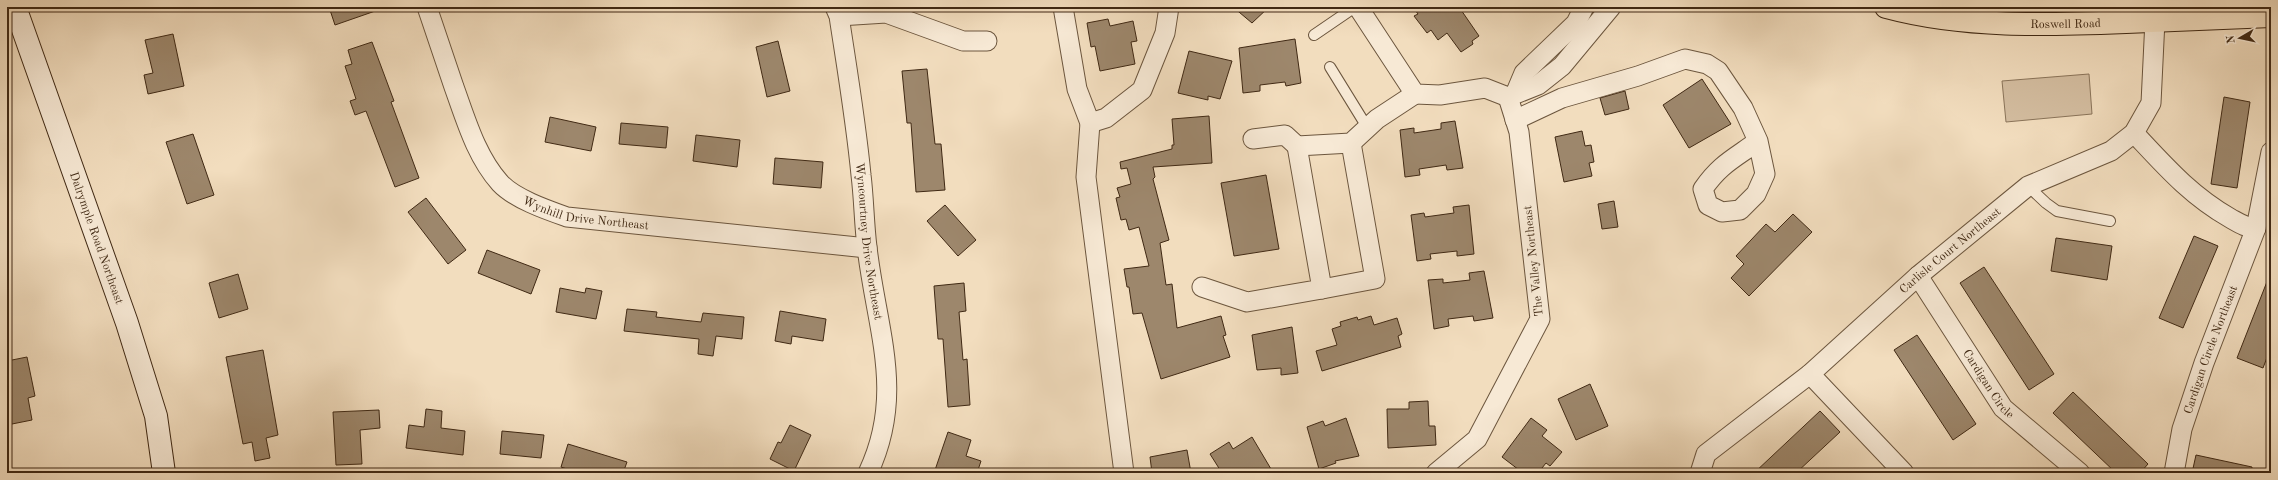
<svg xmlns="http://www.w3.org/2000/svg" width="2278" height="480" font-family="'Old Standard TT',serif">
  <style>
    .green { fill: #d4bea1; stroke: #8a745a }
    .building { fill: #9d876c; stroke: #402914 }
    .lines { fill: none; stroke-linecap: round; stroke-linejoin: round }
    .lane-casing { stroke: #6c563e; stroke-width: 12 }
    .street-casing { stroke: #6c563e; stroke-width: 21 }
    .secondary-casing { stroke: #402914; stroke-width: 24 }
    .primary-casing { stroke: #402914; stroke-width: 24 }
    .lane { stroke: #f7e9d5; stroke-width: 10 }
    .street { stroke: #f7e9d5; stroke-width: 19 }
    .secondary { stroke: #f7e9d5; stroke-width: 22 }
    .primary { stroke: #f2ddbe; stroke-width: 22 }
    .labels { text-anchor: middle; stroke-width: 4; stroke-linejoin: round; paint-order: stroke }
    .street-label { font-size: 12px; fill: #402914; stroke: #f7e9d5 }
  </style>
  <rect width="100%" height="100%" fill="#f2ddbe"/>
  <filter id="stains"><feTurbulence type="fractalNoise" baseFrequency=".005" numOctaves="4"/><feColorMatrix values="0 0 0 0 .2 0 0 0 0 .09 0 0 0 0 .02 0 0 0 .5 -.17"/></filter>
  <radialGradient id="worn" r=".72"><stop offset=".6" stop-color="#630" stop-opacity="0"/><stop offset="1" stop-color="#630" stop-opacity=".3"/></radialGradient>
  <path class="green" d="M2089,74L2092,114L2006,122L2002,81Z"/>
  <g class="building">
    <path d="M329,7H380L381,9L335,25Z"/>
    <path d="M1233,7H1269L1252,23Z"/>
    <path d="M1413,7H1459L1479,36L1472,41L1473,44L1461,52L1447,33L1438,40L1431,30L1427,33L1414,16L1418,14Z"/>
    <path d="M1108,19L1110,26L1133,21L1137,41L1131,42L1135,64L1100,71L1095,46L1091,47L1087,23Z"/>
    <path d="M173,34L184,86L148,94L144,75L153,73L145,40Z"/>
    <path d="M1295,39L1301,83L1286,86L1285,82L1260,85V91L1243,93L1239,48Z"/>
    <path d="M778,41L790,91L767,97L756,47Z"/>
    <path d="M372,42L394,101L391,102L419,178L395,187L366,111L355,115L350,101L356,99L345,66L352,64L348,50Z"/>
    <path d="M1189,51L1232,61L1220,99L1208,96V100L1178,93Z"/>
    <path d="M927,69L935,144H941L945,190L916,192L911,123H907L902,71Z"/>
    <path d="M1702,79L1731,124L1689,148L1663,105Z"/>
    <path d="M1625,91L1629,109L1605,115L1600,98Z"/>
    <path d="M2224,97L2250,102L2237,188L2211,184Z"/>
    <path d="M1209,116L1212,163L1153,167L1155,177L1153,179L1169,240L1160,243L1166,285L1172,284L1177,328L1221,316L1226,335L1223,336L1230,357L1161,379L1142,313L1133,314L1129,287H1127L1124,269L1149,266L1139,227L1129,230L1126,219L1121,220L1116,198L1120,197L1117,188L1131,184L1127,168L1121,169L1120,162L1172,149V145H1174L1172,119Z"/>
    <path d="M550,117L596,127L591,151L545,142Z"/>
    <path d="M1455,121L1463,168L1447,170L1446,165L1419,169L1420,175L1405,177L1400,130L1414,128V133L1441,129V123Z"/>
    <path d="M621,123L668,127L666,148L619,144Z"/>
    <path d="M1582,131L1585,146L1591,145L1594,162L1589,163L1592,176L1564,182L1555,137Z"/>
    <path d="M193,134L214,195L187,204L166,142Z"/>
    <path d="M696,135L740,140L737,167L693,161Z"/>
    <path d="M775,158L823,162L821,188L773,184Z"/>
    <path d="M1266,175L1279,249L1234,256L1221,183Z"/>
    <path d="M426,198L466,250L448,264L408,212Z"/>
    <path d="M1614,201L1618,227L1602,229L1598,204Z"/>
    <path d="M945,205L976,240L958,256L927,221Z"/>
    <path d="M1469,205L1474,254L1457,256V251L1430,254L1431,259L1417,261L1411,215L1424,213L1425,217L1454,213L1453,207Z"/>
    <path d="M1793,214L1812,232L1749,296L1731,278L1744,264L1736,256L1766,224L1775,232Z"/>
    <path d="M2194,236L2218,246L2183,328L2159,318Z"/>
    <path d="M2056,238L2112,246L2107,280L2051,271Z"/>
    <path d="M487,250L540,270L531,294L478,273Z"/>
    <path d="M1984,267L2054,374L2029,390L1960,283Z"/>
    <path d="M1484,271L1493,318L1474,321L1473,316L1448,319L1449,326L1434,329L1428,280L1443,279V283L1470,280L1469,273Z"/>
    <path d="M238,274L248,309L219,318L209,283Z"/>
    <path d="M2270,274L2271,347L2263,368L2237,358Z"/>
    <path d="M964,283L966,311L959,312L963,360L967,359L970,405L948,407L943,339H938L934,286Z"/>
    <path d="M560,288L585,293L586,288L602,291L596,319L556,312Z"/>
    <path d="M627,309L657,312L656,317L701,322L703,313L744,317L742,339L716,336L713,356L698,354L699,339L624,331Z"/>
    <path d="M780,311L826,319L823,341L792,336L791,344L775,341Z"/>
    <path d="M1371,316L1374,325L1397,318L1402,334L1398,336L1401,347L1322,371L1316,351L1337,345L1332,329L1341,326L1340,322L1357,317L1358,320Z"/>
    <path d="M1292,327L1298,373L1281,375V368L1257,370L1252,335Z"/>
    <path d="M1917,335L1976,424L1953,440L1894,350Z"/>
    <path d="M263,350L278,435L266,438L270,458L255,461L252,442L243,444L226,357Z"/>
    <path d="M27,357L35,396L28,398L32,420L7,425V408H9L7,395V361Z"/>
    <path d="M1590,384L1608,426L1576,440L1558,399Z"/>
    <path d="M2073,392L2148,464L2140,473H2116L2053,413Z"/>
    <path d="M1428,401L1429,426H1435L1436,445L1388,448L1387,409H1409V402Z"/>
    <path d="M426,409L442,411L441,428L465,431L463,455L406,448L409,425L424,427Z"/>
    <path d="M379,410L380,428L360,430L362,464L336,465L333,412Z"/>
    <path d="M1820,411L1840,432L1796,473H1754Z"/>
    <path d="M1346,418L1359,456L1335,461L1336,463L1319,469L1307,427L1323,421L1325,426Z"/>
    <path d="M1531,418L1547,430L1542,436L1562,452L1550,466L1546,463L1538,473H1523L1502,457Z"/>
    <path d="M790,425L811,435L794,471L770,459L778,442L781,443Z"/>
    <path d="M502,431L544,435L541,458L500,454Z"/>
    <path d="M948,432L971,440L966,456L981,461L977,473H934Z"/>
    <path d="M1252,437L1271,469L1264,473H1222L1210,454L1229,442L1233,449Z"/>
    <path d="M568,444L627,462L623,473H579L561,467Z"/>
    <path d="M1187,450L1191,473H1152L1150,457Z"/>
    <path d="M2196,455L2252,467V473H2192Z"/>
  </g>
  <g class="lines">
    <g class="lane-casing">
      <g id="lane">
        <path d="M1314,35L1355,7"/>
        <path d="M1330,67L1367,127"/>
        <path d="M2028,186L2046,203L2057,211L2110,221"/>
      </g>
    </g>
    <g class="street-casing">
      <g id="street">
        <path id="s1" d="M427,7C436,34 445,61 454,87C466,120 476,156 500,183C515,199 547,210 567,217L867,248"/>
        <path id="s2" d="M835,7L839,16C847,69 856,122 861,175C864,199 864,223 867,247C876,328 906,393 868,473"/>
        <path d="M1063,7L1077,89L1090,123L1086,177L1124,473"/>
        <path d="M1358,7L1415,94L1440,95L1485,88L1508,97"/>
        <path d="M839,16L886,13L963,41H987"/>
        <path d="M1516,92L1524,73L1576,23L1584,7"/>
        <path d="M1508,97L1538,85L1562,66L1611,7"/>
        <path d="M1515,120L1562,98L1638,76L1685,59L1707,64L1718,71L1743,108L1758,141L1765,174L1756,194L1740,210L1722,212L1708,205L1703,189C1720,164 1735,158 1758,141"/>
        <path d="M1090,123L1106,118L1142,90L1165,33L1169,7"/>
        <path d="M2134,133C2165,166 2190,195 2230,218C2239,223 2246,228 2256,228"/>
        <path d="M1253,139L1285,135L1297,146L1351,143L1377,119L1415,94"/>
        <path id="s3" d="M1918,276L2003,408L2080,473"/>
        <path d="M1202,287L1247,302L1322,289L1297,146"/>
        <path d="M1322,289L1375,279L1351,143"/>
        <path d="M1810,374L1904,473"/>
        <path d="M1436,473L1477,439L1540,319L1519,132L1508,97"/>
        <path id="s4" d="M1700,473L1706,454L1810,374L1918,276L2028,186L2111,151L2134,133L2151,103L2155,20"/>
        <path id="s5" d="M2174,473L2182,429L2204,363L2256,228L2271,152"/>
      </g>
    </g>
    <g class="secondary-casing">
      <g id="secondary">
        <path id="s6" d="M15,7L127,323L156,416L164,473"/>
      </g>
    </g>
    <g class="primary-casing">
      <g id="primary">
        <path id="s7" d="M1886,7C1964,28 2046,25 2126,22C2174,20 2223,18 2271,16"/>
      </g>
    </g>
    <use href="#lane" class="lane"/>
    <use href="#street" class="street"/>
    <use href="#secondary" class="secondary"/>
    <use href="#primary" class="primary"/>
  </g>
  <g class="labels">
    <g class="street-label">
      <text dy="4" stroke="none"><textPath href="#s7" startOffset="181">Roswell Road</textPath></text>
      <text dy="4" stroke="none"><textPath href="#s1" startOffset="285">Wynhill Drive Northeast</textPath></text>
      <text dy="4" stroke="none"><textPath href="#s6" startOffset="245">Dalrymple Road Northeast</textPath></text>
      <text dy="4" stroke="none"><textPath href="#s2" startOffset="237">Wyncourtney Drive Northeast</textPath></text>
      <text dy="4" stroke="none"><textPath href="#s4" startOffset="338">Carlisle Court Northeast</textPath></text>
      <text transform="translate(1533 261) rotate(-96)" y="4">The Valley Northeast</text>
      <text dy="4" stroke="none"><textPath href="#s5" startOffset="129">Cardigan Circle Northeast</textPath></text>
      <text dy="4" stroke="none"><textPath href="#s3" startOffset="129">Cardigan Circle</textPath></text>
    </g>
  </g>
  <rect width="2278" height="480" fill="none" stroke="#f2ddbe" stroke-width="24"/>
  <rect x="8" y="8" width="2262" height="464" fill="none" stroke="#402914" stroke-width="2"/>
  <rect x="12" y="12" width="2254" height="456" fill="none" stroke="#402914"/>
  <g transform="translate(2240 38) rotate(261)" stroke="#f7e9d5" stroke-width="3" paint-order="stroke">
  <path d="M0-3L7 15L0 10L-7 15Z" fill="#402914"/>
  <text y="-6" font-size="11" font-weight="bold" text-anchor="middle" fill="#402914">N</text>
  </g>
  <rect width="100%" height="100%" filter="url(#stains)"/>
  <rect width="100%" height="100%" fill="url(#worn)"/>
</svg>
